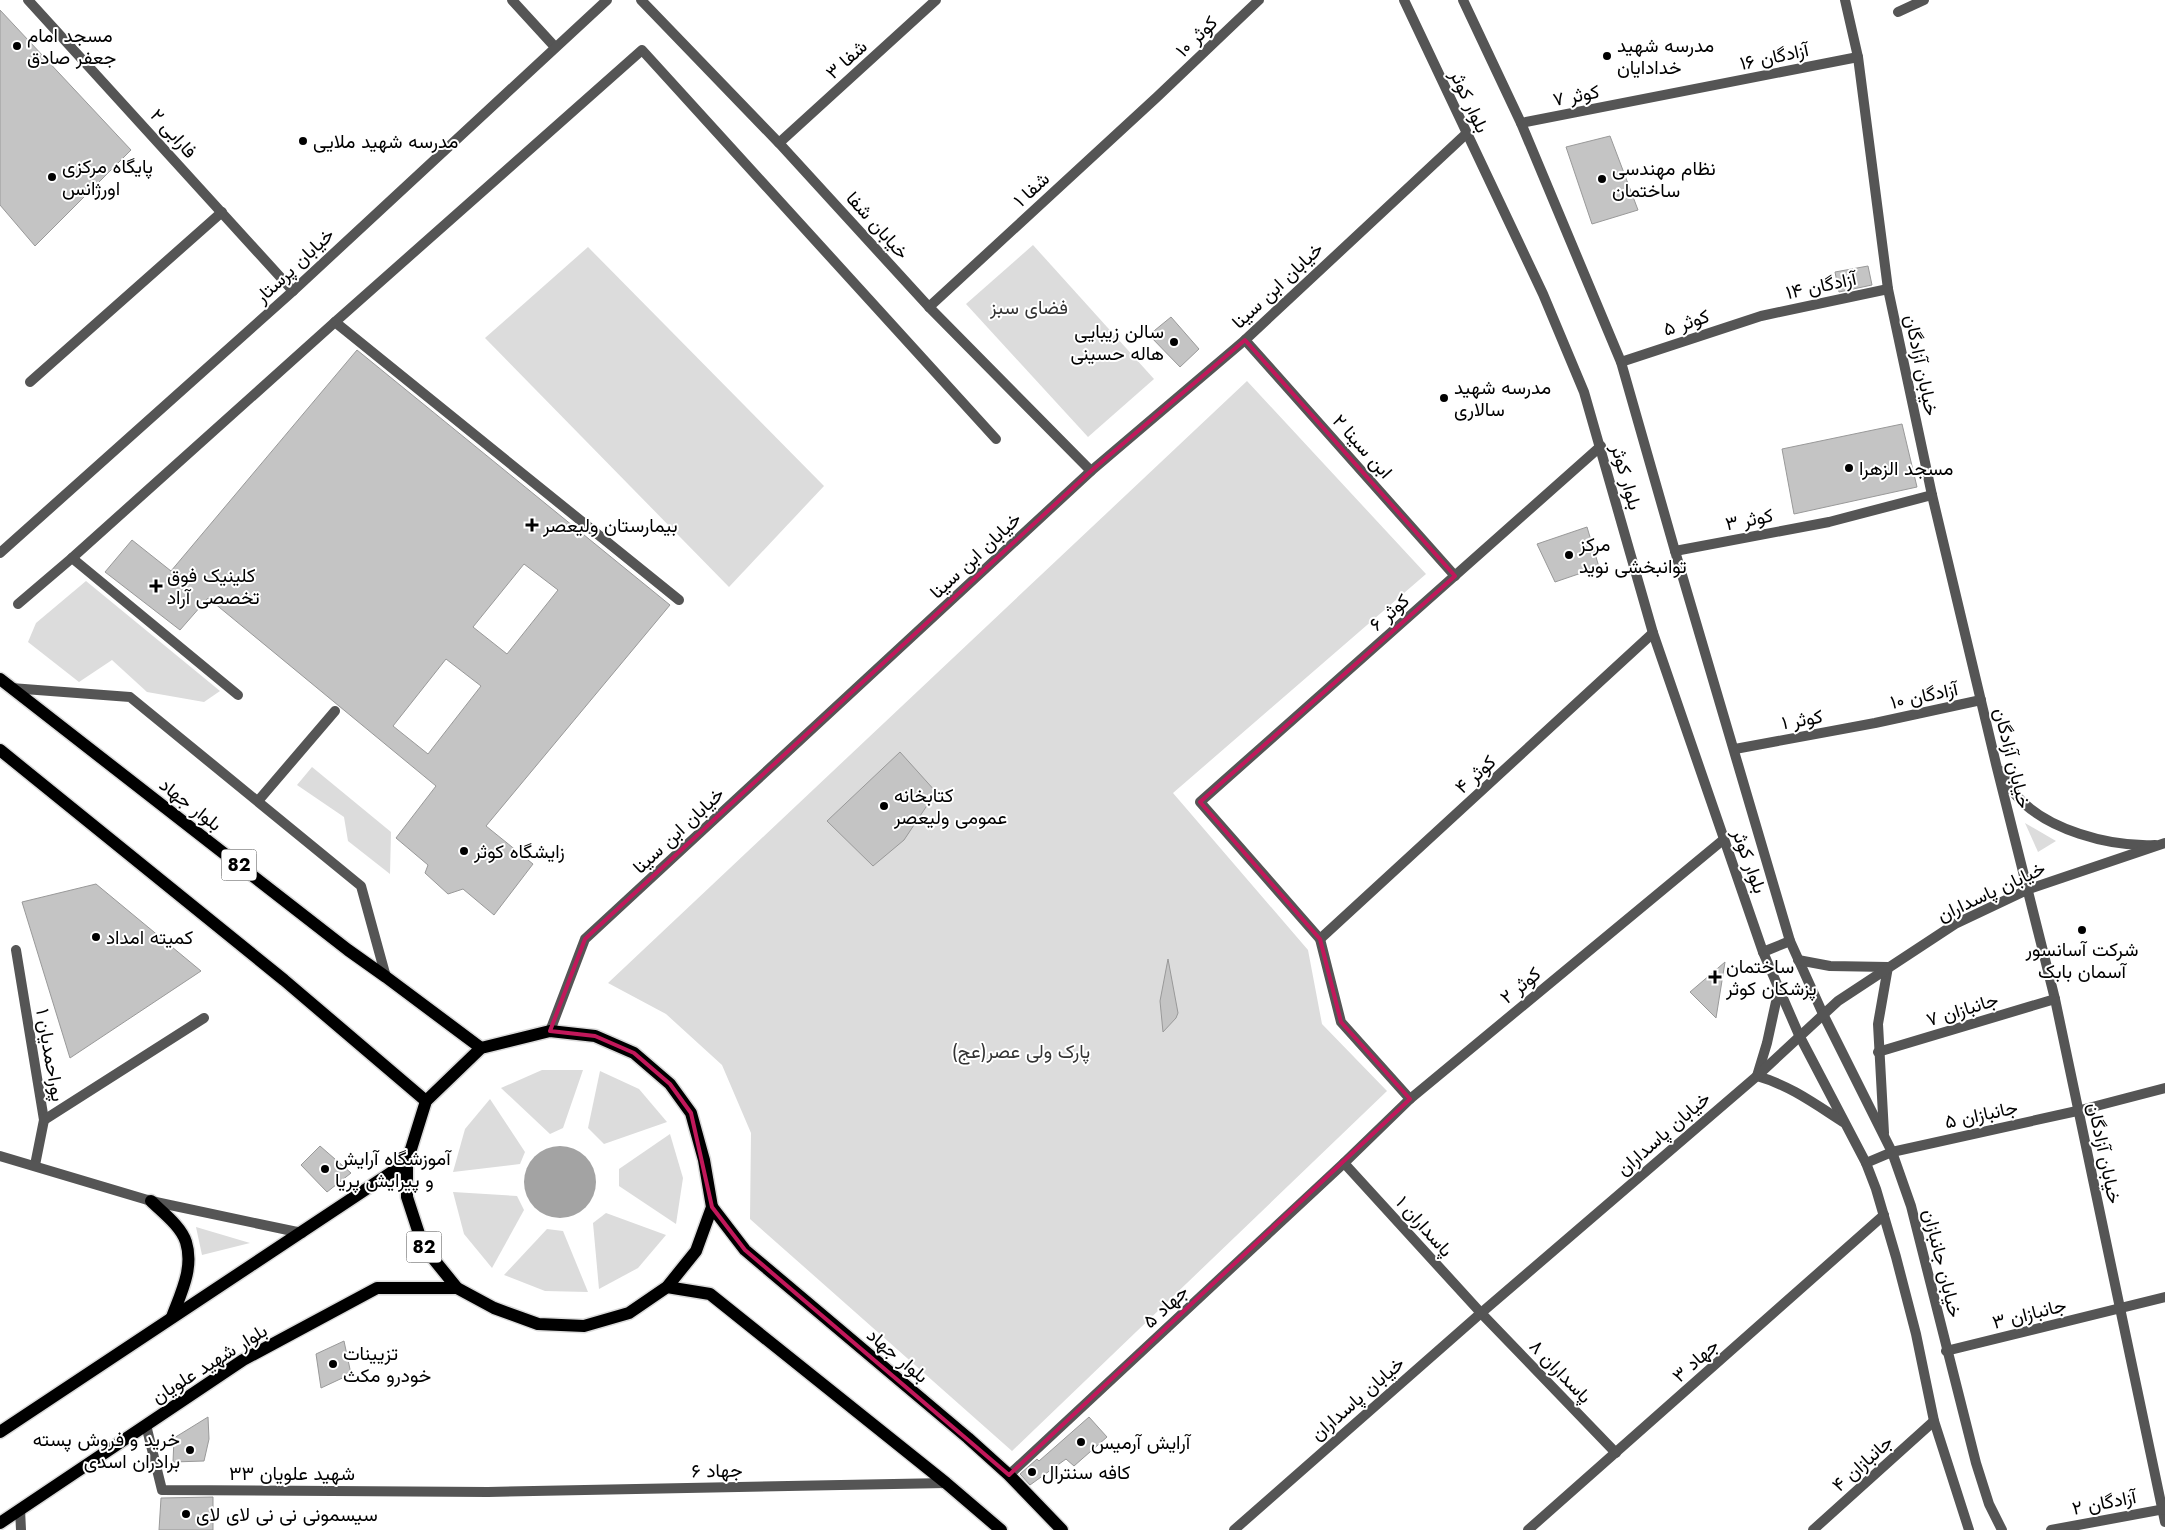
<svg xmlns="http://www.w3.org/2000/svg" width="2165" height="1530" font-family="Jost,Vazirmatn,sans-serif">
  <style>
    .green { fill: #dcdcdc }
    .water { fill: #a3a3a3 }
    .building { fill: #c4c4c4; stroke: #999; fill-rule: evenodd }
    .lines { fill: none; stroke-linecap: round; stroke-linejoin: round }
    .primary-casing { stroke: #dbdbdb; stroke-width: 15 }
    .service { stroke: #555; stroke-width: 10 }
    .minor { stroke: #555; stroke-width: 10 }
    .tertiary { stroke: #555; stroke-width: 10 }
    .primary { stroke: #000; stroke-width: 12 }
    .marked { fill: none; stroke: #c2185b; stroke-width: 4; stroke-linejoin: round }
    .poi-dot { fill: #000; stroke: #fff; stroke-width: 2 }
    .labels { text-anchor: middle; stroke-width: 4; stroke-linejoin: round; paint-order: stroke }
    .shield { fill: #fff; stroke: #4c4c4c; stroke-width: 1 }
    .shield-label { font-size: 18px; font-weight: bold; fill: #000 }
    .poi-label { font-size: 19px; fill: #000; stroke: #fff; text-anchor: start }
    .street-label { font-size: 19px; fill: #000; stroke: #fff }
    .park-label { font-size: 19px; fill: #333; stroke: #fff }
  </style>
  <rect width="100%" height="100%" fill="#fff"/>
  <g class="green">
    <path d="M1033,245L1154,379L1088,437L966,304Z"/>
    <path d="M588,247L824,486L729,587L485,338Z"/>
    <path d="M1247,381L1426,574L1173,793L1308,950L1322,1024L1387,1091L1012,1451L750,1219L751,1133L722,1065L666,1014L608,983Z"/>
    <path d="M86,581L220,691L204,702L147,692L112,660L79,682L28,642L36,623Z"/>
    <path d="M312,767L391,832L390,874L348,841L344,817L297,785Z"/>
    <path d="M2025,823L2056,841L2038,852Z"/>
    <path d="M542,1070H583L563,1128L550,1134L501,1088Z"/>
    <path d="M600,1071L639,1089L667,1122L604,1144L588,1128Z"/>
    <path d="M490,1099L525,1152L520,1164L453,1172L465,1129Z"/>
    <path d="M670,1134L683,1178L676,1224L619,1186V1169Z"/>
    <path d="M453,1192L517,1196L524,1210L492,1268L464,1234Z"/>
    <path d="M606,1213L666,1235L638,1268L599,1289L593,1223Z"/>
    <path d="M196,1227L250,1243L202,1255Z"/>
    <path d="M547,1229L563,1231L588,1292L545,1291L504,1275Z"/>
  </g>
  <circle class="water" cx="560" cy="1182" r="36"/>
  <g class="building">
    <path d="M0,10L131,150L35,246L0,205Z"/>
    <path d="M1610,136L1638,210L1592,224L1566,147Z"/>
    <path d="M1868,266L1872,285L1839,292L1835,272Z"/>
    <path d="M1171,317L1199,349L1180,367L1149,335Z"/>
    <path d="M357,350L670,605L486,826L533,864L494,915L463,889L448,894L425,873L428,865L396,838L436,786L208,598L180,630L105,572L132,540L171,571ZM524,564L558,590L507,654L473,627ZM446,659L481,686L428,754L393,726Z"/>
    <path d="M1902,424L1917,487L1794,514L1782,449Z"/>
    <path d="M1587,527L1599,567L1555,582L1537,544Z"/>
    <path d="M900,752L936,792L904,840L873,866L827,821Z"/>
    <path d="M96,884L201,971L70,1058L22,902Z"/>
    <path d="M1168,959L1178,1013L1176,1018L1163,1032L1160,1001Z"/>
    <path d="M1725,962L1716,1018L1690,992Z"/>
    <path d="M320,1146L351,1173L327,1192L301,1165Z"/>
    <path d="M344,1341L351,1374L321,1388L316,1354Z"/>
    <path d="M208,1417L209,1439L204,1461L173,1462L174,1438Z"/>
    <path d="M1089,1417L1107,1437L1074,1466L1066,1459L1030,1485L1020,1474L1037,1459L1039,1461Z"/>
    <path d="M213,1497V1530H159L161,1498Z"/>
  </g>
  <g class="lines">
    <g class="primary-casing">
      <g id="primary">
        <path d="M0,679L348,950L386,977L481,1048"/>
        <path d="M0,750L284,980L426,1101"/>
        <path d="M550,1031L595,1036L634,1053L670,1084L691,1113L704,1160L712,1207L696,1251L667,1287L629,1313L584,1326L538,1324L494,1308L457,1288L423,1246L407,1197V1162L426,1101L481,1048Z"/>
        <path d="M151,1201C162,1212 181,1226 186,1242C194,1268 181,1293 172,1317"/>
        <path d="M712,1207L745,1250L968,1438L1009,1475L1062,1530"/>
        <path d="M667,1287L710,1294L946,1483L1001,1530"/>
        <path d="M0,1432L407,1162"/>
        <path d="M0,1523L243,1360L377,1288H457"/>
      </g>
    </g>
    <g class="service">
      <path d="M335,322L642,50L996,439"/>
      <path d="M72,558L238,695"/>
      <path d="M18,604L72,558L335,322L679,600"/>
      <path d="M258,801L335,711"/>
    </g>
    <g class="minor">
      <path d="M28,0L293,291"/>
      <path d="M512,0L555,47"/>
      <path d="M641,0L779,143L929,307L1091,471"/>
      <path d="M1845,0L1858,57L1888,289L1932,495L1996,764L2055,999L2165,1522"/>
      <path d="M1898,12L1924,0"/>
      <path d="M1521,123L1858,57"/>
      <path d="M779,143L936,0"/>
      <path d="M929,307L1157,97L1259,0"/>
      <path d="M1245,340L1455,576"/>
      <path d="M1621,362L1761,316L1888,289"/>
      <path d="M30,382L222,212"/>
      <path d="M1675,551L1829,522L1932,495"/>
      <path d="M11,688L130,697L361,886L386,977"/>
      <path d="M1735,749L1875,723L1981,700"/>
      <path d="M2001,771C2006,779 2010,787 2015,794C2045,830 2110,847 2155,845"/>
      <path d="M1320,939L1653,633"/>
      <path d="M16,950L44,1120L35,1165"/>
      <path d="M1878,1052L2055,999"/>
      <path d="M1410,1099L1341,1022L1320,939L1200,802L1601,446"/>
      <path d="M44,1120L204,1018"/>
      <path d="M1344,1163L1481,1313L1616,1453"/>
      <path d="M1866,1163L1892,1152L2077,1111L2165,1088"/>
      <path d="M1946,1351L2165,1297"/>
      <path d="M146,1425L162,1490L488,1492L946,1483"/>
      <path d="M1009,1475L1344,1163L1410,1099L1723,840"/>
      <path d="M20,1509L21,1530"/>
      <path d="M1528,1530L1884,1215"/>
      <path d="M1813,1530L1934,1421"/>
      <path d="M2051,1530L2165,1509"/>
    </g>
    <g class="tertiary">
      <path d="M1404,0L1543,294L1584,392L1653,633L1763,952L1799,1035L1866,1163L1876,1189L1896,1257L1916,1334L1934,1421L1969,1530"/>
      <path d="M1463,0L1521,123L1621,362L1675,551L1790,941L1823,1014L1892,1152L1911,1206L1976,1463L1989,1504L2002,1530"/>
      <path d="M0,553L293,291L607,0"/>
      <path d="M1763,952L1790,941"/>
      <path d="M1798,960L1830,966L1888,967L1878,1024L1884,1133"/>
      <path d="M1779,988L1767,1043L1757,1076C1789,1085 1815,1104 1843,1122"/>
      <path d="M550,1031L585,939L1091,471L1245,340L1466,134"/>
      <path d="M0,1156L151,1201L302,1233"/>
      <path d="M1234,1530L1481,1313L1757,1076L1838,1001L1955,924L2029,889L2165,843"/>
    </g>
    <use href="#primary" class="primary"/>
  </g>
  <path class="marked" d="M1245,340L1455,576L1200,802L1320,939L1341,1022L1410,1099L1009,1475L745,1250L712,1207L691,1113L670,1084L634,1053L595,1036L550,1031L585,939L1091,471Z"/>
  <g class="poi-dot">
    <circle cx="17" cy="46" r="5"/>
    <circle cx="1607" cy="56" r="5"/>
    <circle cx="303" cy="141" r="5"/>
    <circle cx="52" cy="177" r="5"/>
    <circle cx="1602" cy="179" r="5"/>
    <circle cx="1174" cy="342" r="5"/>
    <circle cx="1444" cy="398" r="5"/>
    <circle cx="1849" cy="468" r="5"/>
    <path d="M529.5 517.5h5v5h5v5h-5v5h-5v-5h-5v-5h5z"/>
    <circle cx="1569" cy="555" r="5"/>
    <path d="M153.5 578.5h5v5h5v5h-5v5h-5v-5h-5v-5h5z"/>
    <circle cx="884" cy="806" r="5"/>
    <circle cx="464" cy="851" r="5"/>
    <circle cx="2082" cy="930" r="5"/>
    <circle cx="96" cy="937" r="5"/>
    <path d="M1712.5 969.5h5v5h5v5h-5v5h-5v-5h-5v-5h5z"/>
    <circle cx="325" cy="1169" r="5"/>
    <circle cx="333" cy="1364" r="5"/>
    <circle cx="1081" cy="1442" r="5"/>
    <circle cx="190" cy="1450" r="5"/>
    <circle cx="1032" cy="1472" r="5"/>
    <circle cx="186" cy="1514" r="5"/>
  </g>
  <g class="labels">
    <g class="shield">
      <rect x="221.5" y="849.5" width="35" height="31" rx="4"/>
      <rect x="406.5" y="1231.5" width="35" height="31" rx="4"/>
    </g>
    <g class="shield-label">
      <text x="239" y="871">82</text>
      <text x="424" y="1253">82</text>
    </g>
    <g class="poi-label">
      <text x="27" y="42">مسجد امام<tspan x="27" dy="22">جعفر صادق</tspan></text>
      <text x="1617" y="52">مدرسه شهید<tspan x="1617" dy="22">خدادایان</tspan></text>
      <text x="313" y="148">مدرسه شهید ملایی</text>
      <text x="62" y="173">پایگاه مرکزی<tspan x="62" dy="22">اورژانس</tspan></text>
      <text x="1612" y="175">نظام مهندسی<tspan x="1612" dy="22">ساختمان</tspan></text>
      <text x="1164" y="338" text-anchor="end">سالن زیبایی<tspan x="1164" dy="22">هاله حسینی</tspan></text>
      <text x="1454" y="394">مدرسه شهید<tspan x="1454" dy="22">سالاری</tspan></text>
      <text x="1859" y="475">مسجد الزهرا</text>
      <text x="543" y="532">بیمارستان ولیعصر</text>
      <text x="1579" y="551">مرکز<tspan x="1579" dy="22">توانبخشی نوید</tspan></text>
      <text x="167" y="582">کلینیک فوق<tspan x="167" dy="22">تخصصی آراد</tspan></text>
      <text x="894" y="802">کتابخانه<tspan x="894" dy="22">عمومی ولیعصر</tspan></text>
      <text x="474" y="858">زایشگاه کوثر</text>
      <text x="106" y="944">کمیته امداد</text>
      <text x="2082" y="956" text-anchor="middle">شرکت آسانسور<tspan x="2082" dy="22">آسمان بابک</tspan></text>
      <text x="1726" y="973">ساختمان<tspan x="1726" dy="22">پزشکان کوثر</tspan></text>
      <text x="335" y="1165">آموزشگاه آرایش<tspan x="335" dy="22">و پیرایش پریا</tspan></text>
      <text x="343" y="1360">تزیینات<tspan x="343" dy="22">خودرو مکث</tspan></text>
      <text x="180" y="1446" text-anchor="end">خرید و فروش پسته<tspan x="180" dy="22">برادران اسدی</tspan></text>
      <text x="1091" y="1449">آرایش آرمیس</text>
      <text x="1042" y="1479">کافه سنترال</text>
      <text x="196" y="1521">سیسمونی نی نی لای لای</text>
    </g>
    <g class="street-label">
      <text transform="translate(1196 36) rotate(-44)" y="7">کوثر ۱۰</text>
      <text transform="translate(1774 56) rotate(-12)" y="7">آزادگان ۱۶</text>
      <text transform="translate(846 59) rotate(-42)" y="7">شفا ۳</text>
      <text transform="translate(1576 95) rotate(-11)" y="7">کوثر ۷</text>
      <text transform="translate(1470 101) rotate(65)" y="7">بلوار کوثر</text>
      <text transform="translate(174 133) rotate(48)" y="7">فارابی ۲</text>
      <text transform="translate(1031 189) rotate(-43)" y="7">شفا ۱</text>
      <text transform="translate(878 225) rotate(48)" y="7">خیابان شفا</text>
      <text transform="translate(294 265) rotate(-43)" y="7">خیابان پرستار</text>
      <text transform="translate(1277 285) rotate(-43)" y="7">خیابان ابن سینا</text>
      <text transform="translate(1821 285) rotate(-12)" y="7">آزادگان ۱۴</text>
      <text transform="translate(1686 322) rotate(-18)" y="7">کوثر ۵</text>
      <text transform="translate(1922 365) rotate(78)" y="7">خیابان آزادگان</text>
      <text transform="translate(1363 446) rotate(48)" y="7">ابن سینا ۲</text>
      <text transform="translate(1627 477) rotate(74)" y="7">بلوار کوثر</text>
      <text transform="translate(1749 519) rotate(-11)" y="7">کوثر ۳</text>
      <text transform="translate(975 555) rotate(-43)" y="7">خیابان ابن سینا</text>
      <text transform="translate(1389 612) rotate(-41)" y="7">کوثر ۶</text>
      <text transform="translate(1924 695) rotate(-12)" y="7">آزادگان ۱۰</text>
      <text transform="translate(1802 719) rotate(-10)" y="7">کوثر ۱</text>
      <text transform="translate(2013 758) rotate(76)" y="7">خیابان آزادگان</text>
      <text transform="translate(1475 774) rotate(-42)" y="7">کوثر ۴</text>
      <text transform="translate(191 804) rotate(38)" y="7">بلوار جهاد</text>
      <text transform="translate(678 830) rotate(-43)" y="7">خیابان ابن سینا</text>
      <text transform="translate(1750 861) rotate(70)" y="7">بلوار کوثر</text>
      <text transform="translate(1991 891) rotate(-25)" y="7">خیابان پاسداران</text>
      <text transform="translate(1520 985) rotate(-39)" y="7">کوثر ۲</text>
      <text transform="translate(1962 1009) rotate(-17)" y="7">جانبازان ۷</text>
      <text transform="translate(51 1055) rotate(80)" y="7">پوراحمدیان ۱</text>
      <text transform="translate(1981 1114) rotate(-12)" y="7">جانبازان ۵</text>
      <text transform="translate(1663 1133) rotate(-41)" y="7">خیابان پاسداران</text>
      <text transform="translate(2105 1153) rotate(78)" y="7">خیابان آزادگان</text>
      <text transform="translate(1425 1226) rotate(48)" y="7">پاسداران ۱</text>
      <text transform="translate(1943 1263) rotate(76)" y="7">خیابان جانبازان</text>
      <text transform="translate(1165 1306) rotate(-43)" y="7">جهاد ۵</text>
      <text transform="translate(2029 1313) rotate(-14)" y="7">جانبازان ۳</text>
      <text transform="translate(898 1355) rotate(40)" y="7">بلوار جهاد</text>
      <text transform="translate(1695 1360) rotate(-42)" y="7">جهاد ۳</text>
      <text transform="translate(209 1363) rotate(-32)" y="7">بلوار شهید علویان</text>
      <text transform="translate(1561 1371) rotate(46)" y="7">پاسداران ۸</text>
      <text transform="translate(1357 1398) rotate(-41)" y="7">خیابان پاسداران</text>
      <text transform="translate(1862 1463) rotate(-42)" y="7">جانبازان ۴</text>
      <text transform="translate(717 1470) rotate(-1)" y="7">جهاد ۶</text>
      <text x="292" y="1480">شهید علویان ۳۳</text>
      <text transform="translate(2104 1502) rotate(-11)" y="7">آزادگان ۲</text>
    </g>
    <g class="park-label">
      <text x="1029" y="314">فضای سبز</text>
      <text x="1021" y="1058">پارک ولی عصر(عج)</text>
    </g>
  </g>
</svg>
